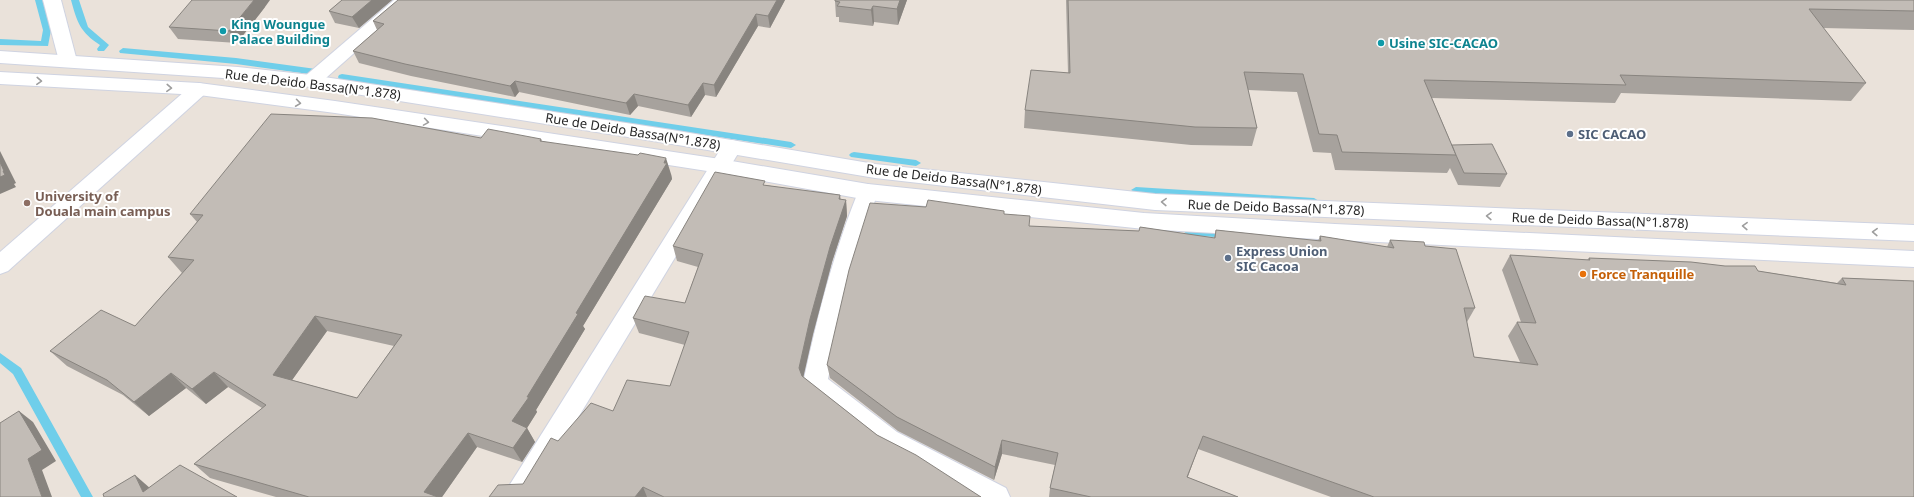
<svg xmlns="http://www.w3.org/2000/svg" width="1914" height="497" font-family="'Noto Sans',sans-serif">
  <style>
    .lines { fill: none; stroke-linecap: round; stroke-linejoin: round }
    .stream { fill: #6fceea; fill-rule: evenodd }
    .minor-casing { stroke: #cfd3e1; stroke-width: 2 }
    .tertiary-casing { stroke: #cfd3e1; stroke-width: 2 }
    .secondary-casing { stroke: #cfd3e1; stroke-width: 2 }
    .minor { fill: #fff; fill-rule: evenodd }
    .tertiary { fill: #fff; fill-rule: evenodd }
    .secondary { fill: #fff; fill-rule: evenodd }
    .wall { fill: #a7a29d; fill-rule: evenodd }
    .shaded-wall { fill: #88847f }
    .building { fill: #c2bcb6; stroke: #88847f; fill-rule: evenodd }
    .oneway { stroke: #9e9e9e }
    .culture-dot { fill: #0f9aa8; stroke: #fff; stroke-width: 1.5 }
    .service-dot { fill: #5c6f8a; stroke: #fff; stroke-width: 1.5 }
    .education-dot { fill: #8d6e63; stroke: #fff; stroke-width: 1.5 }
    .food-dot { fill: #e8710a; stroke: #fff; stroke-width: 1.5 }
    .labels { text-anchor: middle; stroke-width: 4; stroke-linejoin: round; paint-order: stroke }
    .culture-label { font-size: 13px; font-weight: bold; fill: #0d838f; stroke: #fff; text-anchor: start }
    .street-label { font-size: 13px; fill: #282828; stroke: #fff }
    .service-label { font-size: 13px; font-weight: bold; fill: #4e5e75; stroke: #fff; text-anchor: start }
    .education-label { font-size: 13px; font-weight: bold; fill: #785e54; stroke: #fff; text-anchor: start }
    .food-label { font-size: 13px; font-weight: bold; fill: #c56008; stroke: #fff; text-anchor: start }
  </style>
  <rect width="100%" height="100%" fill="#eae2da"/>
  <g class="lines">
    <g class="stream">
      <path d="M35,0H43L51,30L48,46L0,45V39L41,41L43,30Z"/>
      <path d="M71,0H79L88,27L109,45L104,51H98L97,49L100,45C80,32 77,22 71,0Z"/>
      <path d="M123,48L236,58L316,69L320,72L316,75L236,64L120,53L119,51Z"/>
      <path d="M342,74L791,142L796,145L791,148L339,79L338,77L339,75Z"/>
      <path d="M854,152L916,160L921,163L916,166L851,157L849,155L851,153Z"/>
      <path d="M1136,187L1314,198L1319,201L1314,204L1136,193L1131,190Z"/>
      <path d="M1188,227L1228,230L1233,234L1228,238L1188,235L1183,231Z"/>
      <path d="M0,353L21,368L93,497H81L13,374L0,363Z"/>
    </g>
    <g class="minor-casing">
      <g id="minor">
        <path d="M43,0H61L77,61L75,65L68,67L61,65L59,61Z"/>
        <path d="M199,83L206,85L209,89L206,93L8,271L0,274V252L192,85Z"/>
        <path d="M732,140L739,142L742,147L530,497H502L725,142Z"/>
        <path d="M868,184L875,187L878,192C856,253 840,315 828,379L897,432L1006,488L1010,497H972L879,448L806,390L803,383C817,318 833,254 858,192L861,187Z"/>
      </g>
    </g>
    <g class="tertiary-casing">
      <path id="tertiary" d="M394,0H414L318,85L311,87L304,85L302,81L304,77Z"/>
    </g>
    <g class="secondary-casing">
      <g id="secondary">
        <path d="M0,51L238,67L311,75L672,130L875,164L1155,194L1914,225V241L1155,210L875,178L672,144L311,87L238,79L0,63Z"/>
        <path d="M0,72L199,83L335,101L720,159L868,184L1144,213L1335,224L1914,251V267L1335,240L1144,229L868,200L720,173L335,113L199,95L0,84Z"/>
      </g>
    </g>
    <use href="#minor" class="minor"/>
    <use href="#tertiary" class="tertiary"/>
    <use href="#secondary" class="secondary"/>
  </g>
  <g class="wall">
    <path d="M342,0H392L359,28L335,23L329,11Z"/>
    <path d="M398,0H785L770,28L758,26L716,97L705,95L691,117L638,106L630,115L519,92L515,97L411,76L359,63L353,51L377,30L373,21Z"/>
    <path d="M907,0L898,25L874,22L873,26L839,22V17H836L835,1Z"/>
    <path d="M1066,0H1914V30L1823,28L1866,83L1851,101L1621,93L1615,103L1432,98L1452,145L1507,174L1500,187L1458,185L1450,168L1447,173L1335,170L1331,153L1313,152L1297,92L1248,90L1257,128L1252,146L1191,145L1024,128L1025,110L1068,73Z"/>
    <path d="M265,7L237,43L178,39L169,27Z"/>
    <path d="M481,138L541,139L542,141L671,174L672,179L583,326L585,329L536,410L537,412L527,428L535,442L522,462L477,447L442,497H276L210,478L194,464L262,408L228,387L206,404L186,388L149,416L123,395L67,366L50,351L135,326L182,273L168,257L197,222L190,214ZM327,331L394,346L357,398L292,380Z"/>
    <path d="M766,185L841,199L846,200L847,216L832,262L813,334L803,377L877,435L981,497H489L523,484L558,441L613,411L670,386L685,345L639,333L633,318L685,303L698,267L677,261L673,246Z"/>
    <path d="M926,207L1004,214L1029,226L1139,231L1140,227L1214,238L1216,230L1318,241L1320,236L1387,247L1390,240L1425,246L1475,308L1467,322L1474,357L1520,362L1508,336L1517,322H1521L1502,270L1510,255L1587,260L1589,258L1758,271L1837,283L1842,278L1914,281V497H1331L1198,449L1187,477L1238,497H1049L1050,488L1055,465L1002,454L994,480L898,431L830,378L827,365Z"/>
  </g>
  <g class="shaded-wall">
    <path d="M254,0H270L265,7L237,43L229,31Z"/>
    <path d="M372,0H392L359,28L352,17Z"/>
    <path d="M777,0H785L770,28L768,16Z"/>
    <path d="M900,0H907L898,25L897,9Z"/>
    <path d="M873,6L874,22L873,26L871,10Z"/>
    <path d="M756,14L758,26L716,97L714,85Z"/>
    <path d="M515,81L519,92L515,97L510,86Z"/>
    <path d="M703,83L705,95L691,117L688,105Z"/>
    <path d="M634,94L638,106L630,115L626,103Z"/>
    <path d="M0,151L16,183L14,184L16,187L0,194V177L3,171L0,162Z"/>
    <path d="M666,158L671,174L672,179L583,326L585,329L536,410L537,412L527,428L535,442L522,462L513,448L512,421L527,397L576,313Z"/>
    <path d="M840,195L842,210L846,200L847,216L832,262L813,334L802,383L799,368L810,319L830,247L839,199Z"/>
    <path d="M315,316L327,331L285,390L273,375Z"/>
    <path d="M214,372L228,387L206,404L192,389Z"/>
    <path d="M171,373L186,388L149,416L134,402Z"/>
    <path d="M19,411L33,422L56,461L42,470L52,497H42L28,459Z"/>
    <path d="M468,433L477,447L442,497H428L424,492Z"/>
    <path d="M1203,436L1198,449L1183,490L1187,477Z"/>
    <path d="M1002,440V454L994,480L995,467Z"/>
    <path d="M135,475L151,489L143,492Z"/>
    <path d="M643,487L647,497H635Z"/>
  </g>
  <g class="building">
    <path d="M192,0H254L229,31L169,27Z"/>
    <path d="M342,0H372L352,17L329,11Z"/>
    <path d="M398,0H777L768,16L756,14L714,85L703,83L688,105L634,94L626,103L515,81L510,86L405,64L353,51L384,24L373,21Z"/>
    <path d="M835,0H900L897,9L873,6L871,10L837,6L840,2L835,1Z"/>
    <path d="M1068,0H1914V11L1809,9L1866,83L1620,75L1626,85L1424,80L1456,155L1342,152L1337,135L1319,134L1303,74L1244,72L1257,128L1195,127L1025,110L1031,70L1070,73Z"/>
    <path d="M271,114L372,118L481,138L488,129L541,139L540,141L638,155L640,153L666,158L664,163H667L576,313L578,314L527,397H529L512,421L527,428L513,448L468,433L424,492L438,497H309L194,464L266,405L214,372L192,389L171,373L134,402L107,380L50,351L101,310L135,326L194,260L168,257L203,215L190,214ZM315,316L402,335L357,398L273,375Z"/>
    <path d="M1492,144L1507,174L1464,173L1456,155L1452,145Z"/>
    <path d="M0,162L4,171H3L5,175L0,177Z"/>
    <path d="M715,172L765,181L763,185L840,195L839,199L846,200L830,247L810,319L799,368L802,376L877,435L916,455L981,497H664L643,487L635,497H489L498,485L523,484L551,438L558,441L591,403L613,411L627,380L670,386L689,332L633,318L645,296L685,303L703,254L673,246Z"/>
    <path d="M928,200L1004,211V214L1030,216L1029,226L1139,231L1140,227L1215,238L1216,230L1321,241L1320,236L1394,248L1390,240L1424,242L1425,246L1456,249L1475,308H1464L1474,357L1538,365L1517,322L1536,323L1510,255L1590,260L1589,258L1691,262L1725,266H1755L1758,271L1846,285L1842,278L1914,281V497H1374L1203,436L1187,477L1238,497H1091L1050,488L1058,453L1002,440L995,467L897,417L827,365L849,270L870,203L926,207Z"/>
    <path d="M19,411L42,450L28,459L42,497H0V423Z"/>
    <path d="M180,465L237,497H104L103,494L135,475L143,492Z"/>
  </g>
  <defs><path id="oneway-chevron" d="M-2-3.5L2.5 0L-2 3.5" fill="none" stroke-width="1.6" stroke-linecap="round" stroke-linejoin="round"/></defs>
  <g class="oneway">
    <use href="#oneway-chevron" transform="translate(39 81) rotate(3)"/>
    <use href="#oneway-chevron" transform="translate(169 88) rotate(3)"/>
    <use href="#oneway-chevron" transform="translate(298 103) rotate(8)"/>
    <use href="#oneway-chevron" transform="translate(426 122) rotate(9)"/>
    <use href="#oneway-chevron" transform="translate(1164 202) rotate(-178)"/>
    <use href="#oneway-chevron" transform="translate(1489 216) rotate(-178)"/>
    <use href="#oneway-chevron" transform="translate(1745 226) rotate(-178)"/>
    <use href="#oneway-chevron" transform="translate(1875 232) rotate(-178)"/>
  </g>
  <g class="culture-dot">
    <circle cx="223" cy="31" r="4"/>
    <circle cx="1381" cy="43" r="4"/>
  </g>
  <g class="service-dot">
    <circle cx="1570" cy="134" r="4"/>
    <circle cx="1228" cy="258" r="4"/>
  </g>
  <circle class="education-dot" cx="27" cy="203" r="4"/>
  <circle class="food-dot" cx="1583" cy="274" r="4"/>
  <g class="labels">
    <g class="culture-label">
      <text x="231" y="29">King Woungue<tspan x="231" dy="15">Palace Building</tspan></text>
      <text x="1389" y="48">Usine SIC-CACAO</text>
    </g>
    <g class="street-label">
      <text transform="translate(313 84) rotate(7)" y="5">Rue de Deido Bassa(N°1.878)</text>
      <text transform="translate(633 131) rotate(9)" y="5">Rue de Deido Bassa(N°1.878)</text>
      <text transform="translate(954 179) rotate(7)" y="5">Rue de Deido Bassa(N°1.878)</text>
      <text transform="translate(1276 207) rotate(2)" y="5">Rue de Deido Bassa(N°1.878)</text>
      <text transform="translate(1600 220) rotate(2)" y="5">Rue de Deido Bassa(N°1.878)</text>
    </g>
    <g class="service-label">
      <text x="1578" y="139">SIC CACAO</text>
      <text x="1236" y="256">Express Union<tspan x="1236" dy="15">SIC Cacoa</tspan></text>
    </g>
    <g class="education-label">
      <text x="35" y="201">University of<tspan x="35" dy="15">Douala main campus</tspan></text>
    </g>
    <g class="food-label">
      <text x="1591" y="279">Force Tranquille</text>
    </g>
  </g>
</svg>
